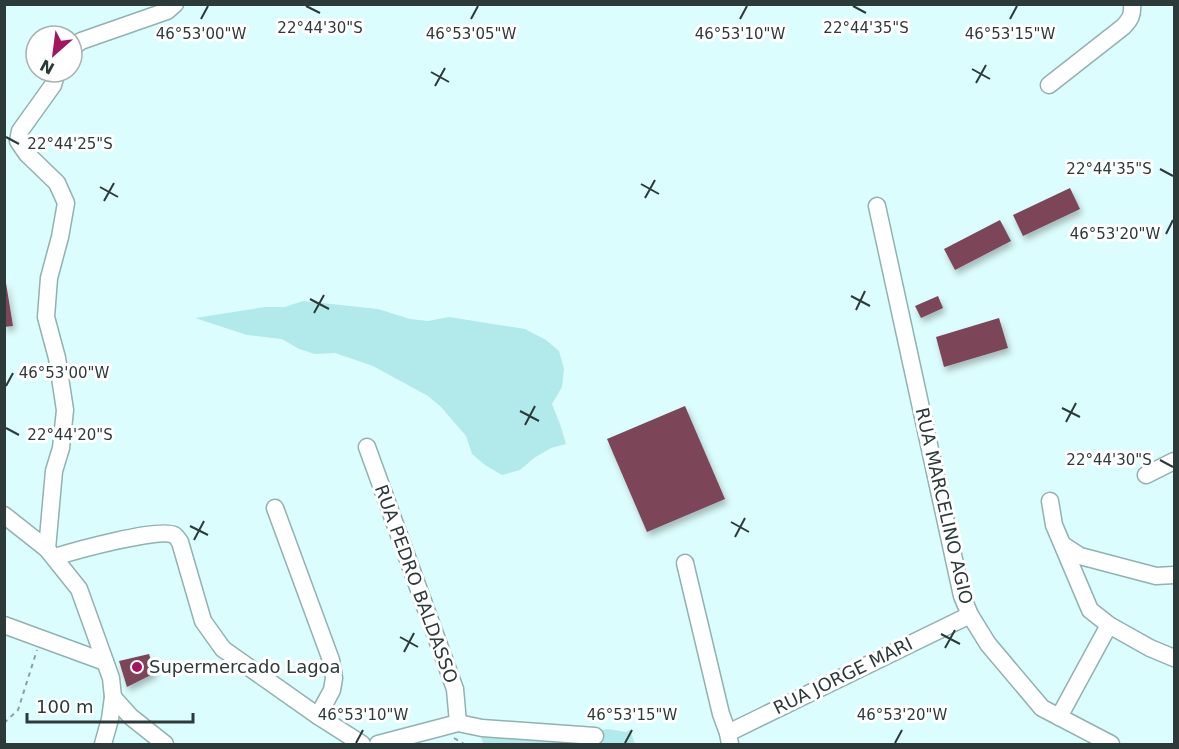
<svg xmlns="http://www.w3.org/2000/svg" width="1179" height="749" font-family="'DejaVu Sans',sans-serif">
  <style>
    .green { fill: #b2e9ea }
    .building { fill: #7b4459; filter: url(#shadow) }
    .lines { fill: none; stroke-linecap: round; stroke-linejoin: round }
    .minor-casing { stroke: #92b1b1; stroke-width: 19 }
    .path { stroke: #8aa1a1; stroke-width: 2; stroke-dasharray: 4.5 4.5; stroke-linecap: butt }
    .minor { stroke: #fff; stroke-width: 16 }
    .ticks { fill: none; stroke: #2d3a3a; stroke-width: 2 }
    .poi-dot { fill: #a2165e; stroke: #fff; stroke-width: 2 }
    .labels { text-anchor: middle; stroke-width: 6; stroke-linejoin: round; paint-order: stroke }
    .street-label { font-size: 18px; fill: #2d3a3a; stroke: #fff }
    .poi-label { font-size: 18px; fill: #2d3a3a; stroke: #fff; text-anchor: start }
    .ticks-label { font-size: 15px; text-anchor: middle; fill: #2d3a3a; stroke: #fff; stroke-width: 6; stroke-linejoin: round; paint-order: stroke }
  </style>
  <defs>
    <filter id="shadow"><feDropShadow dx="2.5" dy="4.5" stdDeviation="3" flood-color="#0004"/></filter>
  </defs>
  <rect width="100%" height="100%" fill="#dcfdfd"/>
  <g class="green">
    <path d="M303,301L378,309L410,319L428,321L449,317L525,329L546,340L559,351L564,369L562,387L552,404L560,424L566,444L551,448L534,458L520,470L502,475L485,465L472,454L466,436L441,407L428,396L373,366L335,353L315,354L299,349L282,339L247,335L195,318L265,307H285Z"/>
    <path d="M608,729L626,732L630,730L635,744H483L481,735L587,733Z"/>
  </g>
  <g class="building">
    <path d="M1070,188L1080,209L1023,236L1013,215Z"/>
    <path d="M1000,220L1011,241L955,270L944,249Z"/>
    <path d="M6,283L13,326L4,327V284Z"/>
    <path d="M938,296L943,308L921,318L915,306Z"/>
    <path d="M999,318L1008,348L944,367L936,337Z"/>
    <path d="M685,406L725,499L647,532L607,439Z"/>
    <path d="M149,654L155,673L127,687L119,661Z"/>
  </g>
  <g class="lines">
    <g class="minor-casing">
      <g id="minor">
        <path d="M72,48L81,41L167,11L175,4"/>
        <path d="M1049,85L1123,27C1130,20 1133,15 1132,4"/>
        <path d="M877,206L962,596L970,615L988,644L1042,708L1111,744"/>
        <path d="M367,447L455,689L458,723"/>
        <path d="M1146,475L1174,461"/>
        <path d="M1050,501L1054,525L1090,610L1109,625L1150,648L1174,658"/>
        <path d="M275,508L331,660L334,678L332,690L318,716"/>
        <path d="M4,515L47,549L79,589L111,678L113,697L110,719L103,744"/>
        <path d="M1063,545L1080,556L1156,576L1174,575"/>
        <path d="M47,549L54,471L61,448L65,410L57,358L46,317L49,278L60,237L66,203L57,183L27,154L18,141L20,131L53,85L57,72"/>
        <path d="M55,557C74,551 160,527 174,535C176,536 178,539 180,542L203,621L223,649L318,716L362,744"/>
        <path d="M685,563L721,714L728,733"/>
        <path d="M4,625L105,662"/>
        <path d="M113,697L131,717L165,744"/>
        <path d="M1059,717L1109,625"/>
        <path d="M378,744L458,723L482,728L595,736"/>
        <path d="M730,744L728,733L970,615"/>
      </g>
    </g>
    <g class="path">
      <path d="M4,723L18,710L37,650"/>
      <path d="M454,738L464,744"/>
    </g>
    <use href="#minor" class="minor"/>
  </g>
  <path class="ticks" d="M306,6L320,13M853,6L866,13M201,19L208,6M471,19L478,6M740,19L747,6M1010,19L1017,6M972,69L990,79M431,72L449,82M976,83L986,65M435,86L445,68M6,137L19,144M1160,169L1173,176M641,184L659,194M100,187L118,197M645,198L655,180M104,201L114,183M1166,234L1173,220M851,296L870,306M310,299L329,309M856,310L865,291M314,313L324,295M6,386L13,373M1062,408L1080,417M520,411L539,421M1066,422L1076,403M525,425L535,406M6,428L19,435M1160,460L1173,467M731,522L749,532M190,526L208,535M735,537L745,518M194,540L204,521M941,634L960,644M400,637L418,647M945,648L955,630M404,652L414,633M356,743L363,730M625,743L632,730M895,743L902,730"/>
  <circle class="poi-dot" cx="137" cy="667" r="6"/>
  <g class="labels">
    <g class="street-label">
      <text transform="translate(944 506) rotate(77)" y="6">RUA MARCELINO AGIO</text>
      <text transform="translate(416 584) rotate(70)" y="6">RUA PEDRO BALDASSO</text>
      <text transform="translate(843 676) rotate(-26)" y="6">RUA JORGE MARI</text>
    </g>
    <g class="poi-label">
      <text x="149" y="673">Supermercado Lagoa</text>
    </g>
  </g>
  <g class="ticks-label">
    <text x="320" y="33">22°44'30"S</text>
    <text x="866" y="33">22°44'35"S</text>
    <text x="201" y="39">46°53'00"W</text>
    <text x="471" y="39">46°53'05"W</text>
    <text x="740" y="39">46°53'10"W</text>
    <text x="1010" y="39">46°53'15"W</text>
    <text x="70" y="149">22°44'25"S</text>
    <text x="1109" y="174">22°44'35"S</text>
    <text x="1115" y="239">46°53'20"W</text>
    <text x="64" y="378">46°53'00"W</text>
    <text x="70" y="440">22°44'20"S</text>
    <text x="1109" y="465">22°44'30"S</text>
    <text x="363" y="720">46°53'10"W</text>
    <text x="632" y="720">46°53'15"W</text>
    <text x="902" y="720">46°53'20"W</text>
  </g>
  <rect width="1179" height="749" fill="none" stroke="#2d3a3a" stroke-width="12"/>
  <g transform="translate(54 54) rotate(208)"><circle r="28" fill="#ffffff" stroke="#abb0b0" stroke-width="1.5"/>
  <path d="M0-4.5L10 22L0 15L-10 22Z" fill="#a2165e"/>
  <text y="-9" font-size="16" font-weight="bold" text-anchor="middle" fill="#2d3a3a">N</text>
  </g>
  <path d="M27 713v9h166v-9" fill="none" stroke="#2d3a3a" stroke-width="3"/>
  <text x="36" y="713" font-size="18" fill="#2d3a3a" stroke="#ffffff" stroke-width="4.5" paint-order="stroke">100 m</text>
</svg>
